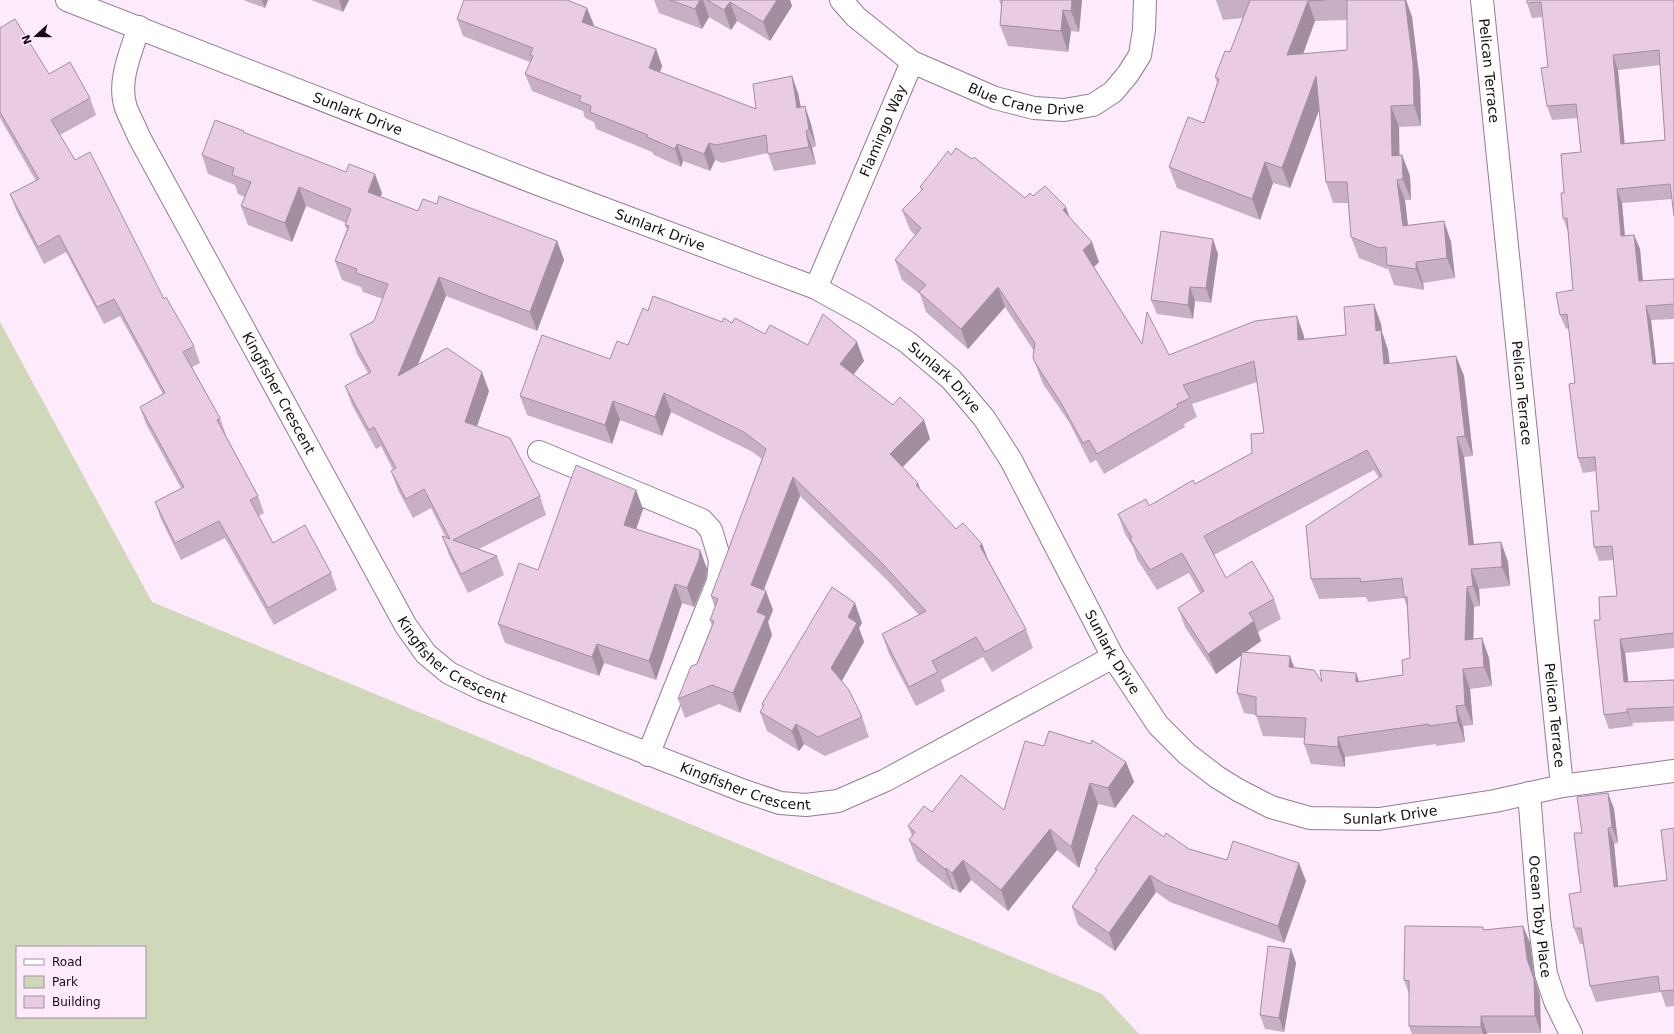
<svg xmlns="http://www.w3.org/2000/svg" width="1674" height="1034" font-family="'DejaVu Sans',sans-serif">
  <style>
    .green { fill: #d0d8ba; fill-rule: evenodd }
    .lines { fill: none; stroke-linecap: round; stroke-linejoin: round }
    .minor-casing { stroke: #937e91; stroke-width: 24 }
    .minor { stroke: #fff; stroke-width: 22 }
    .wall { fill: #c8afc4; fill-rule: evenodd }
    .shaded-wall { fill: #a38ea0 }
    .building { fill: #e9cbe4; stroke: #a38ea0; fill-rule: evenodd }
    .labels { text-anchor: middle; stroke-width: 3.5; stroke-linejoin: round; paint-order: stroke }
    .street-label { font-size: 14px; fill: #160e15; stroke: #fdeafb }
  </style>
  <rect width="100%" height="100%" fill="#fdeafb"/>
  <path class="green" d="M0,322L152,602L1102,994L1139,1034H0ZM17,947H145V1017H17Z"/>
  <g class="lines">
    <g class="minor-casing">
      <g id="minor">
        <path id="s1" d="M67,0L538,184L816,288L865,315L907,342L951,379L984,418L1011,460L1113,657L1158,725L1187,754L1217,777L1238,790L1271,807L1310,818L1379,819L1495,801L1562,786L1674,771"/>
        <path id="s2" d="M841,0L856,17L912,62L995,98L1034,108L1064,110L1093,105L1113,92L1128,74L1140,55L1144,30L1145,0"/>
        <path id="s3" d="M1482,0L1562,786"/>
        <path id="s4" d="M139,27C131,52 117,82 126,108C130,118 135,127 139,137L406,626L426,654L449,673L482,689L744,791L780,803L806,805L838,801L886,780L1113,657"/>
        <path id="s5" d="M816,288L912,62"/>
        <path d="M539,452L702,520L711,530L720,560L718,581L648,755"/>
        <path id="s6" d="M1529,793L1539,918L1546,974L1555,1001L1571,1034"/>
      </g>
    </g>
    <use href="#minor" class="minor"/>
  </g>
  <g class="wall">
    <path d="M243,0H268L265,8Z"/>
    <path d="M311,0H349L343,12Z"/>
    <path d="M654,0H790L792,6L770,41L737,21L731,30L709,17L702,29L659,13Z"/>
    <path d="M999,0H1082L1079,32L1071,31L1068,52L1008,46L1000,25L1002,8Z"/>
    <path d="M1216,0H1406L1412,17L1420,83L1421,126L1399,127V155H1402L1410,176L1411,200H1405L1408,225L1444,221L1451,242L1455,278L1423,283L1424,290L1394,285L1388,268L1387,269L1359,258L1351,237L1348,203H1333L1326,182L1319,110L1290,188L1273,183L1260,220L1177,188L1169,167L1204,123L1217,83L1215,77L1230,52L1243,18L1223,20ZM1347,20V50L1303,54L1315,21Z"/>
    <path d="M1527,0H1674L1672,199L1622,203L1625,236L1634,235L1640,249L1643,281L1674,279V319L1651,320L1656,364L1674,363V648L1625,653L1628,682L1674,680V721L1632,723L1633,726L1609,729L1604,715L1600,620L1617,596L1614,560L1599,561L1594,547L1599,511L1596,471L1583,473L1578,458L1575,383L1569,328L1566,329L1560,315L1573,290L1568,232L1563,218L1564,193L1581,152L1578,118L1552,120L1547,106L1548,67L1543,17L1532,18L1527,3ZM1660,65L1665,140L1624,143L1618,70Z"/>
    <path d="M457,19L594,25L593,26L656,49L662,66L660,72L756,109L798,93L801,107L811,124L816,146L812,148L816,164L774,171L768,153L722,163L715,160L710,171L683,161L681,167L654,155L652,152L596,129L594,122L585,118L583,111L532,91L525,74L530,62L463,36Z"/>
    <path d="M0,28L49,74L90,98L96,115L60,135L75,160L194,346L200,363L192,367L220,418L226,435V436L258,496L264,513L259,516L273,543L331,573L337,590L274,625L225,538L181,560L161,519L155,502L181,488L146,424L140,407L163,394L120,316L104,324L66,252L44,264L17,212L10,194L36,181L0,118Z"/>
    <path d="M244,131V133L382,193L380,197L418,211L437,204L557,241L564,260L537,331L446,296L418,365L489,391L477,426L540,496L546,515L479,549L497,556L504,575L468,593L449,555L442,536L446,538L431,508L413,518L398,490L391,471L393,470L381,446L376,449L352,405L345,386L368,373L357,354L350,334L374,321L383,299L363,292L361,287L342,280L335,261L347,229L345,225L346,223L306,206L292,242L248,225L241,206L245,197L238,194L235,185L208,174L202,155Z"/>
    <path d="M951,155L1025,198L1033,196L1070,218L1099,262L1094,267L1142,344L1169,355L1304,336V339L1346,335L1381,324L1382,332L1388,350L1390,364L1456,356L1464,376L1473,456L1464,457L1474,544L1501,542L1508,562L1510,586L1479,589L1480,606L1474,607L1473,639L1482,638L1489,658L1492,686L1470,689L1473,725L1463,726L1465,742L1436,746V744L1345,757V767L1311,764L1304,744V738L1263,736L1256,715L1244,713L1237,693L1242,655L1216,674L1185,627L1178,608L1200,593L1189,573L1157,590L1137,559L1133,547L1125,534L1118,514L1149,506L1195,484L1252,453L1264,433L1257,382L1192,404L1197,417L1184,424L1185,427L1104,474L1096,460L1090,463L1069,422L1043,384L1033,358L1034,351L1005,307L968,349L926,312L920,294L902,280L895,260L915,235L910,230L902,210L922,191L920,187ZM1374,470L1379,478L1311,579L1319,599L1366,597L1368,602L1404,598L1407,607L1410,658L1403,675L1359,682L1356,673L1322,682L1294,668L1245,652L1261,641L1258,632L1281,619L1274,599L1226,578L1214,555Z"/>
    <path d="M1218,254L1211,303L1195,301L1193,319L1157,314L1151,300Z"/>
    <path d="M648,311L722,322L732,323L765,334L808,345L864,361L853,374L893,405L924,420L930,439L902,467L920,490L956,529L982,544L988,559L1026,629L1033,648L992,672L983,657L941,680L945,691L916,706L889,654L882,634L919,615L887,580L800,496L764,590L773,610L768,622L772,635L740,713L719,704L685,718L678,699L697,664L712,626L710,620L715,608L711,596L762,459L751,451L671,412L662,436L620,420L612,444L527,415L520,396L610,359L628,345Z"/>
    <path d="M636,490L643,509L636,529L700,550L707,569L706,578L694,607L682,603L656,680L604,663L599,676L505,643L498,624L538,570Z"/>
    <path d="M862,623L859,628L864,642L842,681L862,717L869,737L825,756L804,744L799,751L767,731L760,712L763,707L762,704Z"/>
    <path d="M1044,746L1126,762L1134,782L1115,808L1098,804L1079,868L1057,850L1008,911L971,880L960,893L954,889L953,890L917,861L909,840L912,836L908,826L932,812L1004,810Z"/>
    <path d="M1608,793L1614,809L1618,843L1614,844L1618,887L1667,880L1674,828V1006L1666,1007L1661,992L1596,1002L1590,986L1584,944H1580L1574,928L1581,892L1582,833Z"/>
    <path d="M1164,837L1189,849L1227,860L1306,881L1284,943L1170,902L1156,892L1115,951L1078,925L1072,907L1096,871L1095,869Z"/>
    <path d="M1523,926L1530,943L1534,976L1540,996L1541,1033H1487V1034H1412L1409,1026V994L1404,980L1483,927L1484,930Z"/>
    <path d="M1291,949L1296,963L1284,1032L1265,1029L1260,1015Z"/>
  </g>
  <g class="shaded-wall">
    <path d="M262,0H268L265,8Z"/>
    <path d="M339,0H349L343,12Z"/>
    <path d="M700,0H703L709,17L702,29L695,9Z"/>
    <path d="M777,0H790L792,6L770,41L763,22Z"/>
    <path d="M1072,0H1082L1079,32L1071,11Z"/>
    <path d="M1405,0H1406L1412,17L1420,83L1421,126L1414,105Z"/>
    <path d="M1308,1L1315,21L1295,76L1287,55Z"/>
    <path d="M730,2L737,21L731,30L724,10Z"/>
    <path d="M587,8L594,25L588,39L582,22Z"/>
    <path d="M1063,10L1071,31L1068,52L1061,31Z"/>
    <path d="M656,49L662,66L655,86L649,68Z"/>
    <path d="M1613,55L1618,70L1626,158L1621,144Z"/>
    <path d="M792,76L798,93L804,125L797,108Z"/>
    <path d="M1316,76L1324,97L1290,188L1282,168Z"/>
    <path d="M805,106L811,124L816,146L809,129Z"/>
    <path d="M1391,106L1399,127L1400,177L1392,156Z"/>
    <path d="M806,131L812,148L816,164L809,147Z"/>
    <path d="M709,143L715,160L710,171L704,154Z"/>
    <path d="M677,144L683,161L681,167L675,149Z"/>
    <path d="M1402,155L1410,176L1411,200L1403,179Z"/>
    <path d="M1265,162L1273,183L1260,220L1252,199Z"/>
    <path d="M375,174L382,193L375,211L368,192Z"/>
    <path d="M1397,180L1405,200L1410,246L1403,226Z"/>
    <path d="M299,187L306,206L292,242L285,223Z"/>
    <path d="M1617,189L1622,203L1626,251L1621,236Z"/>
    <path d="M1066,207L1073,227L1063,210Z"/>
    <path d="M1444,221L1451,242L1455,278L1447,258Z"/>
    <path d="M1634,235L1640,249L1644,296L1639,281Z"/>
    <path d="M1213,239L1218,254L1211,303L1206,288Z"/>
    <path d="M557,241L564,260L537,331L530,312Z"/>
    <path d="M1092,242L1099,262L1090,270L1083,250Z"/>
    <path d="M1416,262L1423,283L1424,290L1416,269Z"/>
    <path d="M439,277L446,296L405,395L398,376Z"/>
    <path d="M998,287L1005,307L968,349L961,329Z"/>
    <path d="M1190,287L1195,301L1193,319L1188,305Z"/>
    <path d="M1374,304L1381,324L1382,332L1388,350L1391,384L1384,364L1376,331Z"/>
    <path d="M1646,306L1651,320L1658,378L1653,364Z"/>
    <path d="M1297,316L1304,336L1306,360L1298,340Z"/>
    <path d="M857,342L864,361L847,383L840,364Z"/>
    <path d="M1456,356L1464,376L1473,456L1465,436Z"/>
    <path d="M482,372L489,391L472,441L465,422Z"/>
    <path d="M664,393L671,412L662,436L655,417Z"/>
    <path d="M613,401L620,420L612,444L605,425Z"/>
    <path d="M924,420L930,439L897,473L890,454Z"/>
    <path d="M1457,437L1464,457L1476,564L1469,545Z"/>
    <path d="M793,477L800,496L758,604L751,585Z"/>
    <path d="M918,483L925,502L916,485Z"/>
    <path d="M636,490L643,509L631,544L624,525Z"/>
    <path d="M1501,542L1508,562L1510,586L1502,567Z"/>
    <path d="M982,544L989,563L980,546Z"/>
    <path d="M700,550L707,569L706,578L694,607L687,588Z"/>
    <path d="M1471,569L1479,589L1480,606L1473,586Z"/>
    <path d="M675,584L682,603L656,680L649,661Z"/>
    <path d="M1467,587L1474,607L1473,660L1465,640Z"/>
    <path d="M766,591L773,610L768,622L772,635L740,713L733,693L757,612Z"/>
    <path d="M855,603L862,623L859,628L864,642L838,687L831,668L848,617Z"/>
    <path d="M1254,621L1261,641L1216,674L1208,654Z"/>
    <path d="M1482,638L1489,658L1492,686L1484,667Z"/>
    <path d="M1620,639L1625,653L1630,696L1624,682Z"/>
    <path d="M597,644L604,663L599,676L592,657Z"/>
    <path d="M1290,656L1297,675L1289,667Z"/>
    <path d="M1463,669L1470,689L1473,725L1465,705Z"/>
    <path d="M1356,673L1363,693L1356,682Z"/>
    <path d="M1456,706L1463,726L1465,742L1458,722Z"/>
    <path d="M1627,709L1632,723L1633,726L1627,712Z"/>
    <path d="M796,724L804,744L799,751L792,731Z"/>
    <path d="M1338,737L1345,757V767L1338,747Z"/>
    <path d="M1126,762L1134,782L1115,808L1108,788Z"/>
    <path d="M1090,783L1098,804L1079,868L1071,847Z"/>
    <path d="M1608,793L1614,809L1618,843L1612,827Z"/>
    <path d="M1608,828L1614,844L1620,904L1614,887Z"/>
    <path d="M1050,829L1057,850L1008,911L1001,890Z"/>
    <path d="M963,860L971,880L960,893L952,873Z"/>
    <path d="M1299,863L1306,881L1284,943L1278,926Z"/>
    <path d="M946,868L954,889L953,890L945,869Z"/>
    <path d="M1150,875L1156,892L1115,951L1109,933Z"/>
    <path d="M1523,926L1530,943L1534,976L1540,996L1541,1033L1535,1016Z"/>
    <path d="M1291,949L1296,963L1284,1032L1279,1018Z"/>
    <path d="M1481,1016L1487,1033V1034H1483L1481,1027Z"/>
  </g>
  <g class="building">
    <path d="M464,0H567L587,8L582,22L656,49L649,68L756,109L753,84L792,76L797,108L805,106L809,129L806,131L809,147L768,154L766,135L716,145L709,143L704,154L677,144L675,149L647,137L648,135L590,112L591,106L579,101L581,96L525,74L533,56L530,55L533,48L457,19Z"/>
    <path d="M670,0H700L695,9Z"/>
    <path d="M707,0H777L763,22L730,2L724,10Z"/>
    <path d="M1002,0H1072L1071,11L1063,10L1061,31L1000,25Z"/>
    <path d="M1250,0H1325L1308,1L1287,55L1347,50V0H1405L1413,63L1414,105L1391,106L1392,156L1402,155L1403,179L1397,180L1403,226L1444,221L1447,258L1416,262V269L1387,265L1386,247L1379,248L1351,237L1347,182H1326L1316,76L1282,168L1265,162L1252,199L1169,167L1188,117L1204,123L1219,79L1215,77L1225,51L1230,52Z"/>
    <path d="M1527,0H1674V216L1670,184L1617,189L1621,236L1634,235L1639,281L1674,279V304L1646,306L1653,364L1674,363V633L1620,639L1624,682L1674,680V707L1627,709V712L1604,715L1594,620H1600L1599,597L1617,596L1612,546L1594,547L1591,511H1599L1595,457L1578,458L1569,384L1575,383L1567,314L1560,315L1556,293L1573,290L1567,218H1563L1561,193H1564L1561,154L1581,152L1576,104L1547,106L1541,68L1548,67L1541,2L1527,3ZM1659,50L1665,140L1621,144L1613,55Z"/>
    <path d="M15,19L49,74L70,62L90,98L51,120L75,160L90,152L164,299L166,297L194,346L183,352L220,418L217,420L258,496L250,500L273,543L305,525L331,573L268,608L219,521L175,543L155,502L184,487L140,407L165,393L114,299L97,307L59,235L38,247L10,194L39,179L0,112V28Z"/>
    <path d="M215,120L244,131L243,132L346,172L349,164L375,174L368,192L418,211L423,199L437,204L439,196L557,241L530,312L439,277L398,376L447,348L482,372L465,422L510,438L540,496L453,540L497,556L461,574L442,536L450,539L424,489L406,499L391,471L396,468L374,427L369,430L345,386L371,372L350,334L374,321L388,284L356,273L357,269L335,261L349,226L345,225L351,209L299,187L285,223L241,206L251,182L232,175L234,168L202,155Z"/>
    <path d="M956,148L972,159L974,157L1025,198L1030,193L1033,196L1045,186L1066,207L1063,210L1092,242L1083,250L1142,344L1147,312L1169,355L1255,321L1297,316L1298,340L1346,335L1344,307L1374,304L1376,331L1381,330L1384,364L1456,356L1465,436L1457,437L1469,545L1501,542L1502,567L1471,569L1473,586L1467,587L1465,640L1482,638L1484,667L1463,669L1465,705L1456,706L1458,722L1429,726V724L1338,737V747L1304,744L1306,718L1256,716V697L1237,693L1242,652L1290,656L1289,667L1314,670L1322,682L1320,670L1356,673V682L1403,675L1402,660L1410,658L1407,597H1404L1402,578L1361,582L1360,578L1311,579L1306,526L1382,476L1367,450L1204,536L1226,578L1252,561L1274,599L1249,613L1254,621L1208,654L1178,608L1204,591L1182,553L1150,570L1130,539L1132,538L1118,514L1146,499L1149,506L1193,480L1195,484L1252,453L1251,434L1264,433L1254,361L1183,385L1190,398L1177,404L1178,407L1097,454L1089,440L1083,443L1061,403L1036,364L1033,358L1035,343L998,287L961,329L919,292L926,285L895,260L921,228L902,210L923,189L920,187L948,151L951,155Z"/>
    <path d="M1161,231L1213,239L1206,288L1190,287L1188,305L1151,300Z"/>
    <path d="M653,296L722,322L724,318L732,323L735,318L765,334L770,325L808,345L823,314L857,342L840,364L893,405L900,397L924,420L890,454L918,483L916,485L956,529L963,523L982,544L980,546L1026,629L985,652L976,637L932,661L938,672L909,687L882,634L926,611L880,561L793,477L751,585L766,591L757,612L766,616L733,693L712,685L678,699L691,666L697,664L714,621L710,620L718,599L711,596L766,449L744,432L664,393L655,417L613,401L605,425L520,396L542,335L610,359L617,341L628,345L643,308L648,311Z"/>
    <path d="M576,465L636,490L624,525L700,550L699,559L687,588L675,584L649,661L597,644L592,657L498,624L519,563L538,570Z"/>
    <path d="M832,587L855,603L848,617L857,623L831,668L849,690L862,717L818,737L796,724L792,731L760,712L764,705L762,704Z"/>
    <path d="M1049,731L1091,744L1092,740L1126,762L1108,788L1090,783L1071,847L1050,829L1001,890L963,860L952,873L946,868L945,869L909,840L915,832L908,826L924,806L932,812L961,775L1004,810L1025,741L1044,746Z"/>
    <path d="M1608,793L1612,827L1608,828L1614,887L1667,880L1661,830L1674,828V990L1660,991L1658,976L1590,986L1581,928H1574L1569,894L1581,892L1574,833H1582L1577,797Z"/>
    <path d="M1133,815L1164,837L1166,833L1189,849L1227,860L1233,841L1299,863L1278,926L1164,884L1150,875L1109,933L1072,907L1097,870L1095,869Z"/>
    <path d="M1405,926L1483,927V930L1523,926L1527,959L1534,979L1535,1016H1481V1027L1409,1026V981L1404,980Z"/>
    <path d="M1268,946L1291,949L1279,1018L1260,1015Z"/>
  </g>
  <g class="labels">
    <g class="street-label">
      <text dy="5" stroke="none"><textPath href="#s3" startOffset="71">Pelican Terrace</textPath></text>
      <text dy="5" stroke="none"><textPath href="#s2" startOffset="216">Blue Crane Drive</textPath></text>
      <text dy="5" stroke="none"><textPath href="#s1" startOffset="312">Sunlark Drive</textPath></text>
      <text dy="5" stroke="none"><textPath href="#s5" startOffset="171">Flamingo Way</textPath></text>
      <text dy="5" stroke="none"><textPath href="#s1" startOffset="636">Sunlark Drive</textPath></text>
      <text dy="5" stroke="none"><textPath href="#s1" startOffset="960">Sunlark Drive</textPath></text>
      <text dy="5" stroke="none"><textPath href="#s4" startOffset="407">Kingfisher Crescent</textPath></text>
      <text dy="5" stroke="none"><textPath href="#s3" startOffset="395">Pelican Terrace</textPath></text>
      <text dy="5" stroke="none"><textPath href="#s1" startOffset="1284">Sunlark Drive</textPath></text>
      <text dy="5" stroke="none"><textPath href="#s4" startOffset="731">Kingfisher Crescent</textPath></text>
      <text dy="5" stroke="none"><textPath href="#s3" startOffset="719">Pelican Terrace</textPath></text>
      <text dy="5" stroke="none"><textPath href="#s4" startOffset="1055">Kingfisher Crescent</textPath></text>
      <text dy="5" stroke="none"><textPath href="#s1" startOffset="1632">Sunlark Drive</textPath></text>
      <text dy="5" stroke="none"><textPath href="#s6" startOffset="124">Ocean Toby Place</textPath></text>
    </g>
  </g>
  <rect x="16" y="946" width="130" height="72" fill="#fdeafb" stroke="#a1929f"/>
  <rect x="24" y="959" width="20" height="6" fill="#ffffff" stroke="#a1929f"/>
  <text x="52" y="966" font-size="12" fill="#160e15">Road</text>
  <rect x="24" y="976" width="20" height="12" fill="#d0d8ba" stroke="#a1929f"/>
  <text x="52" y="986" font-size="12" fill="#160e15">Park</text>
  <rect x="24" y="996" width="20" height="12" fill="#e9cbe4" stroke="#a1929f"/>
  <text x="52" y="1006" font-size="12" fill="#160e15">Building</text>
  <g transform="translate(36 36) rotate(249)" stroke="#fdeafb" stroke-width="3" paint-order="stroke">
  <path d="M0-3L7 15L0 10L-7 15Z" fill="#160e15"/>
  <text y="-6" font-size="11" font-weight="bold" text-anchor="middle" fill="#160e15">N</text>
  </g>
</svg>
